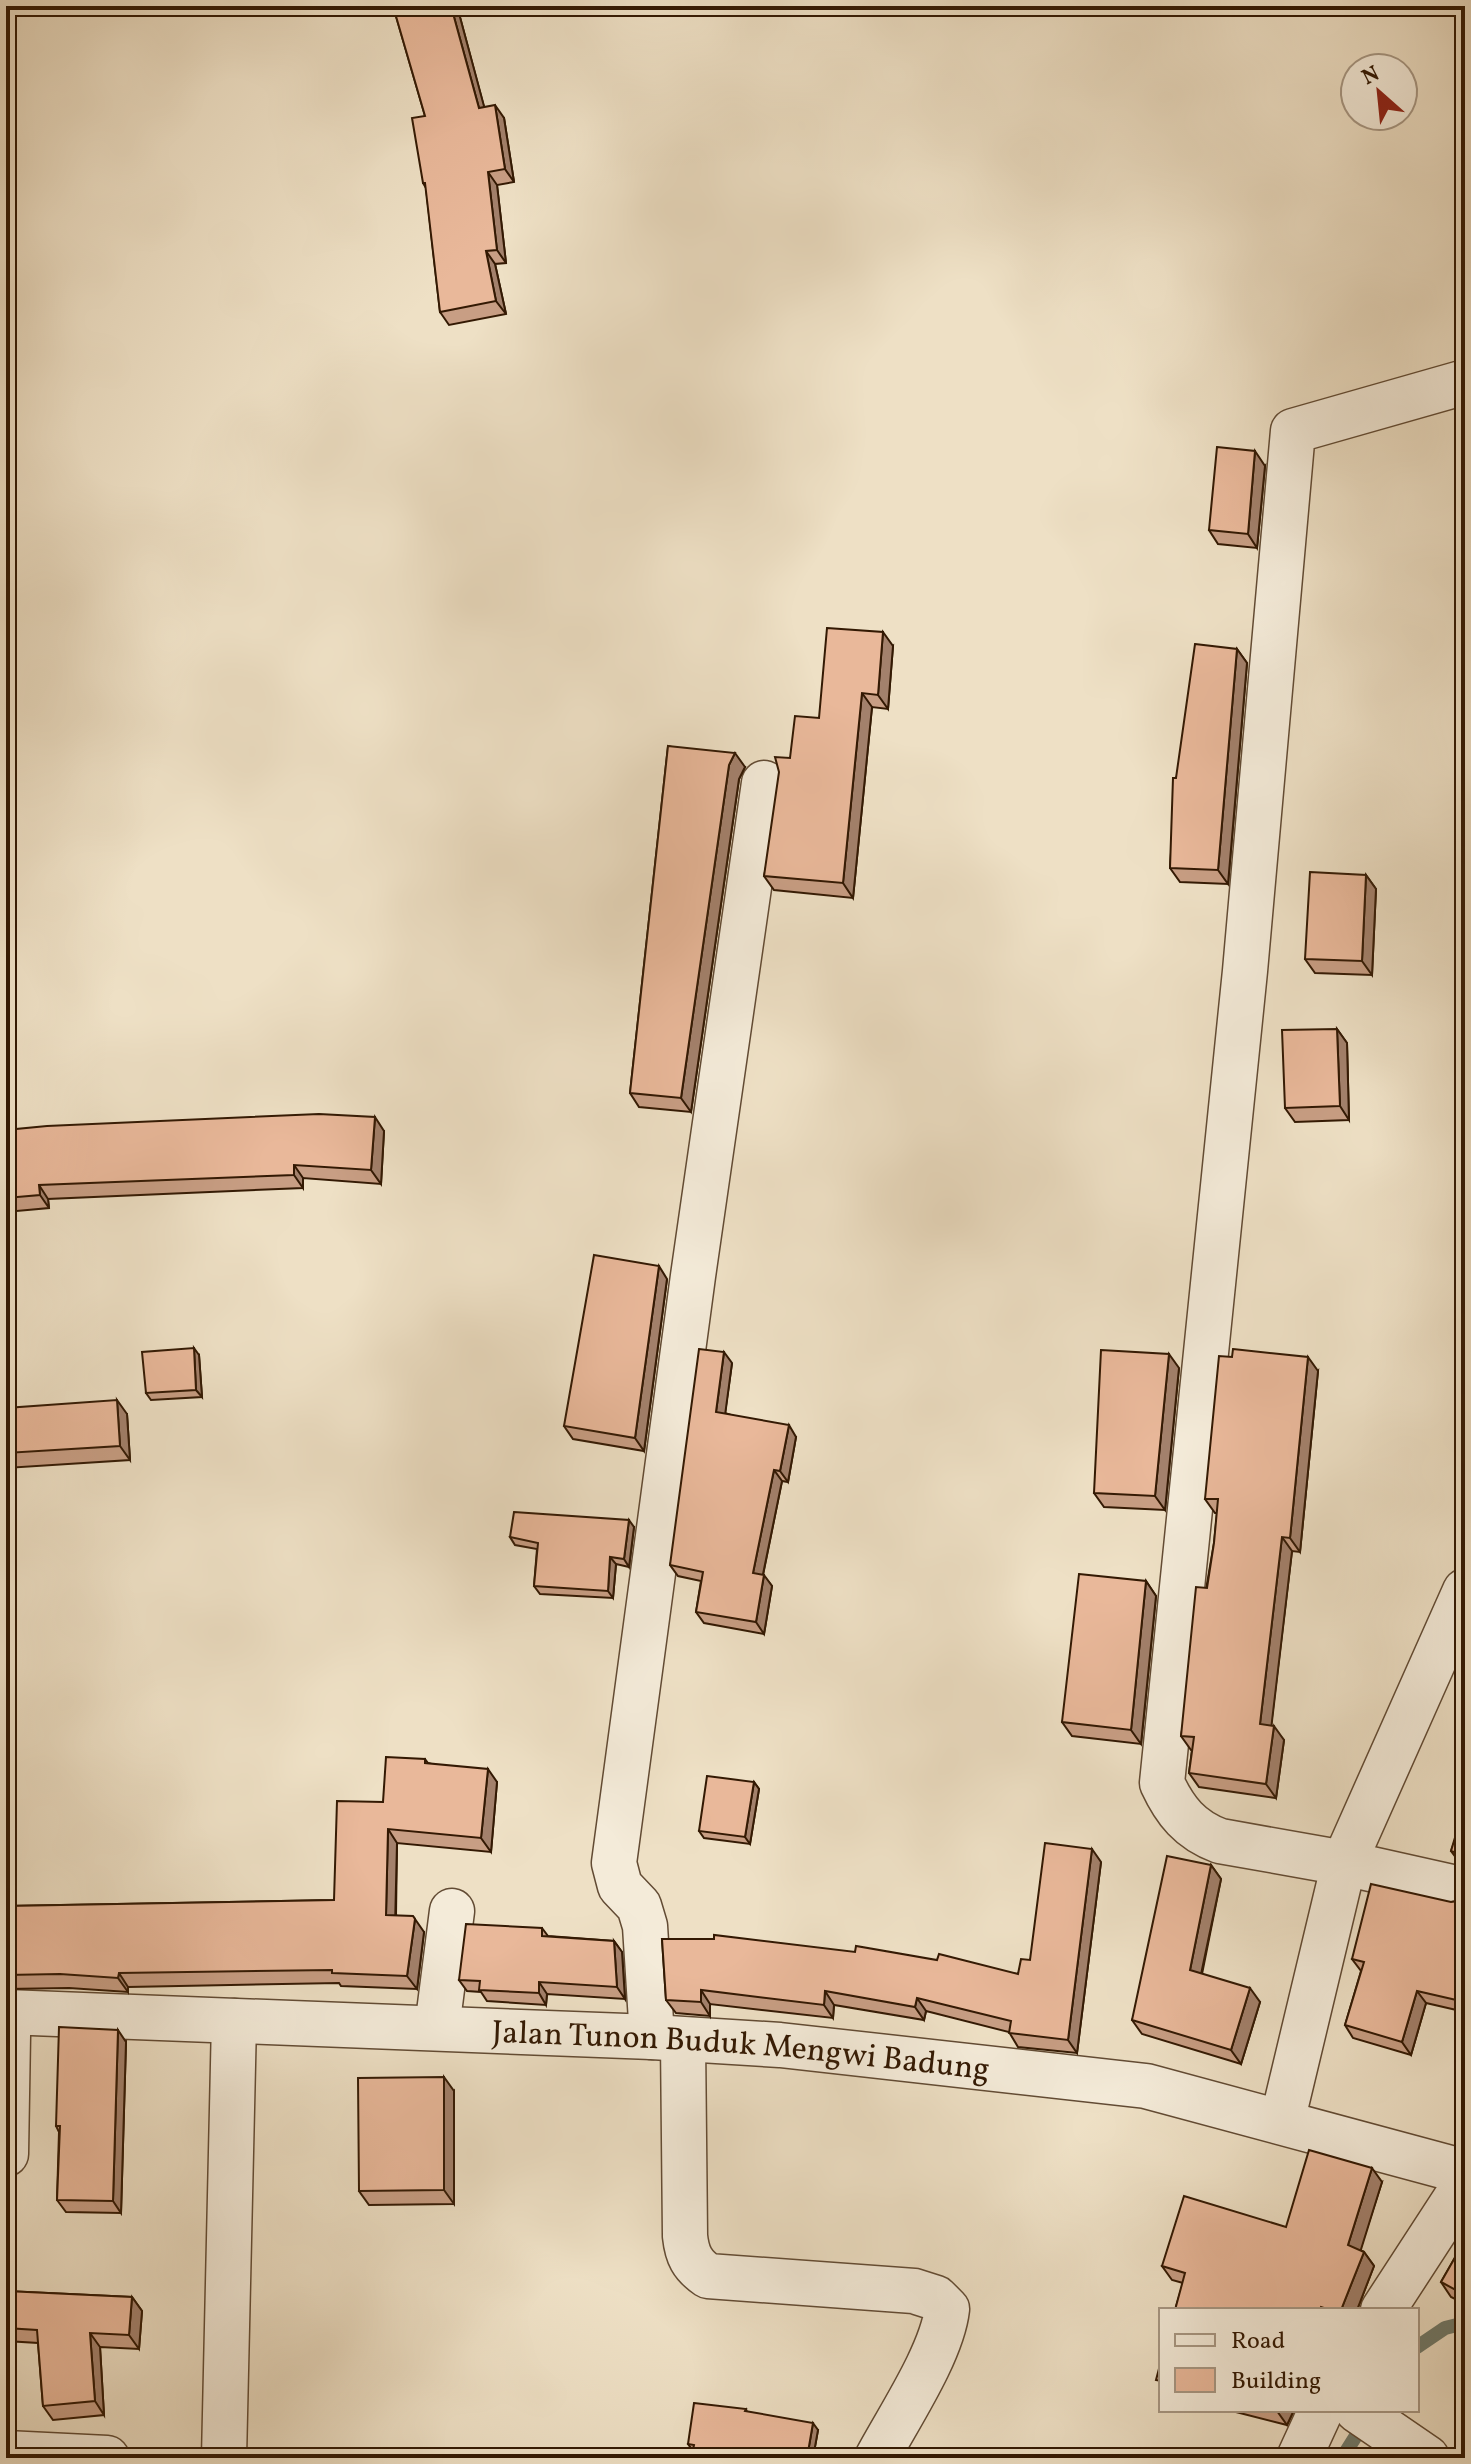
<svg xmlns="http://www.w3.org/2000/svg" width="1471" height="2464" font-family="Vollkorn,serif">
  <style>
    .lines { fill: none; stroke-linecap: round; stroke-linejoin: round }
    .stream { stroke: #707b6c; stroke-width: 14 }
    .minor-casing { stroke: #624b34; stroke-width: 47 }
    .minor { stroke: #f4ebd9; stroke-width: 44 }
    .wall { fill: #c89e84; stroke: #331903; stroke-width: 2 }
    .shaded-wall { fill: #a3816c; stroke: #331903; stroke-width: 2 }
    .building { fill: #e9b89a; stroke: #331903; stroke-width: 2 }
    .labels { text-anchor: middle; stroke-width: 6; stroke-linejoin: round; paint-order: stroke }
    .street-label { font-size: 32px; fill: #331903; stroke: #f4ebd9 }
  </style>
  <rect width="100%" height="100%" fill="#eee0c5"/>
  <filter id="stains"><feTurbulence type="fractalNoise" baseFrequency=".0025" numOctaves="4"/><feColorMatrix values="0 0 0 0 .2 0 0 0 0 .09 0 0 0 0 .02 0 0 0 .5 -.17"/></filter>
  <radialGradient id="worn" r=".72"><stop offset=".6" stop-color="#630" stop-opacity="0"/><stop offset="1" stop-color="#630" stop-opacity=".3"/></radialGradient>
  <g class="lines">
    <g class="stream">
      <path d="M1417,2347L1445,2328L1465,2323"/>
      <path d="M1342,2458L1366,2420"/>
    </g>
    <g class="minor-casing">
      <g id="minor">
        <path d="M1465,382L1293,431L1245,971L1162,1783C1175,1811 1190,1830 1220,1841L1344,1863L1465,1890"/>
        <path id="s1" d="M6,2012L652,2037L780,2045L1146,2086L1465,2172"/>
        <path d="M437,2028L452,1911"/>
        <path d="M652,2037L645,1926L639,1906L620,1886L614,1863L693,1276L764,783"/>
        <path d="M683,2041L685,2236C687,2255 692,2265 708,2276L914,2291L936,2298L947,2309C942,2353 899,2417 877,2458"/>
        <path d="M1282,2122L1344,1863L1465,1591"/>
        <path d="M6,2154L8,2035"/>
        <path d="M1383,2310L1465,2184"/>
        <path d="M1357,2410L1427,2458"/>
        <path d="M6,2453L107,2458"/>
        <path d="M224,2458L234,2021"/>
        <path d="M1299,2458L1321,2410"/>
      </g>
    </g>
    <use href="#minor" class="minor"/>
  </g>
  <g class="wall">
    <path d="M393,6H457L484,107L504,118L514,182L497,185L506,263L495,264L506,314L449,325L440,312L426,188L423,183L425,116Z"/>
    <path d="M1265,466L1257,548L1218,544L1209,530Z"/>
    <path d="M893,646L888,709L872,707L853,898L774,890L764,876L790,758L819,718Z"/>
    <path d="M1237,649L1247,663L1228,884L1180,882L1170,868L1176,778Z"/>
    <path d="M668,746L745,767L739,779L691,1112L639,1107L630,1093Z"/>
    <path d="M1366,875L1376,889L1372,975L1315,973L1305,959Z"/>
    <path d="M1337,1029L1347,1043L1349,1120L1295,1122L1285,1108Z"/>
    <path d="M6,1130L384,1131L381,1184L303,1178V1188L48,1199L49,1208L6,1212Z"/>
    <path d="M667,1279L644,1451L573,1439L564,1426Z"/>
    <path d="M199,1355L202,1397L151,1400L146,1393Z"/>
    <path d="M732,1363L725,1413L796,1437L788,1482L782,1481L763,1575L772,1586L764,1634L704,1623L696,1612L701,1581L678,1576L670,1565Z"/>
    <path d="M1179,1368L1165,1510L1104,1507L1094,1493Z"/>
    <path d="M1318,1371L1300,1552L1292,1551L1271,1726L1284,1740L1276,1798L1199,1787L1189,1773L1192,1750H1191L1181,1736L1214,1543L1217,1513H1215L1205,1499Z"/>
    <path d="M6,1408L127,1414L130,1460L6,1468Z"/>
    <path d="M634,1527L629,1567L616,1564L613,1598L540,1594L534,1586L537,1549L515,1545L510,1537Z"/>
    <path d="M1146,1581L1156,1596L1141,1744L1072,1736L1062,1722Z"/>
    <path d="M425,1759L428,1763L497,1782L491,1852L397,1843L396,1915L424,1932L417,1989L341,1986L339,1983L128,1987V1992L69,1988L6,1989V1906L334,1900L383,1802Z"/>
    <path d="M754,1782L759,1789L750,1844L704,1838L699,1831Z"/>
    <path d="M1465,1811V1865L1460,1863L1451,1851Z"/>
    <path d="M1101,1862L1077,2053L1018,2047L1009,2032L926,2011L924,2020L834,2005L833,2018L710,2004V2016L676,2013L666,2000L662,1939L1018,1974L1030,1960Z"/>
    <path d="M1211,1865L1221,1879L1202,1974L1260,2002L1241,2064L1142,2034L1132,2020Z"/>
    <path d="M1465,1900V2012L1426,2003L1411,2055L1353,2038L1345,2025L1361,1971L1352,1959L1451,1902Z"/>
    <path d="M542,1928L548,1936L614,1941L622,1952L625,1999L547,1994L546,2005L487,2001L481,1992L467,1991L459,1980Z"/>
    <path d="M126,2042L121,2213L66,2212L57,2200L59,2132L56,2126Z"/>
    <path d="M454,2091V2204L369,2205L359,2191Z"/>
    <path d="M1382,2182L1360,2250L1364,2252L1374,2266L1357,2310H1175L1183,2283L1172,2280L1162,2266L1286,2227Z"/>
    <path d="M1465,2240V2304L1451,2297L1441,2282Z"/>
    <path d="M6,2291L132,2297L142,2311L139,2349L100,2347L104,2415L53,2420L43,2406L38,2343L6,2341Z"/>
    <path d="M746,2409L747,2412L818,2430L813,2458H695L692,2454L693,2451L688,2444Z"/>
    <path d="M1228,2410H1294L1287,2425Z"/>
  </g>
  <g class="shaded-wall">
    <path d="M451,6H457L488,121L479,108Z"/>
    <path d="M495,105L504,118L514,182L505,169Z"/>
    <path d="M488,172L497,185L506,263L497,250Z"/>
    <path d="M486,251L495,264L506,314L496,301Z"/>
    <path d="M1255,451L1265,466L1257,548L1248,534Z"/>
    <path d="M883,632L893,646L888,709L878,695Z"/>
    <path d="M1237,649L1247,663L1228,884L1218,870Z"/>
    <path d="M862,693L872,707L853,898L843,883Z"/>
    <path d="M735,753L745,767L739,779L691,1112L681,1098L729,765Z"/>
    <path d="M1366,875L1376,889L1372,975L1362,961Z"/>
    <path d="M1337,1029L1347,1043L1349,1120L1340,1106Z"/>
    <path d="M375,1117L384,1131L381,1184L371,1170Z"/>
    <path d="M294,1165L303,1178V1188L294,1175Z"/>
    <path d="M39,1185L48,1199L49,1208L40,1195Z"/>
    <path d="M659,1266L667,1279L644,1451L635,1438Z"/>
    <path d="M194,1348L199,1355L202,1397L196,1390Z"/>
    <path d="M724,1352L732,1363L724,1423L716,1412Z"/>
    <path d="M1169,1354L1179,1368L1165,1510L1155,1496Z"/>
    <path d="M1308,1357L1318,1371L1300,1552L1290,1538Z"/>
    <path d="M117,1400L127,1414L130,1460L120,1446Z"/>
    <path d="M789,1425L796,1437L788,1482L780,1471Z"/>
    <path d="M774,1470L782,1481L761,1584L753,1573Z"/>
    <path d="M629,1520L634,1527L629,1567L624,1559Z"/>
    <path d="M1282,1537L1292,1551L1270,1738L1260,1724Z"/>
    <path d="M610,1557L616,1564L613,1598L608,1591Z"/>
    <path d="M764,1575L772,1586L764,1634L756,1622Z"/>
    <path d="M1146,1581L1156,1596L1141,1744L1131,1730Z"/>
    <path d="M1274,1726L1284,1740L1276,1798L1266,1784Z"/>
    <path d="M488,1769L497,1782L491,1852L481,1838Z"/>
    <path d="M754,1782L759,1789L750,1844L745,1837Z"/>
    <path d="M388,1829L397,1843L395,1928L386,1915Z"/>
    <path d="M1092,1849L1101,1862L1077,2053L1068,2040Z"/>
    <path d="M1211,1865L1221,1879L1199,1984L1190,1970Z"/>
    <path d="M415,1919L424,1932L417,1989L407,1976Z"/>
    <path d="M614,1941L622,1952L625,1999L617,1987Z"/>
    <path d="M119,1973L128,1987V1992L118,1978Z"/>
    <path d="M539,1982L547,1994L546,2005L539,1993Z"/>
    <path d="M1250,1988L1260,2002L1241,2064L1231,2050Z"/>
    <path d="M701,1990L710,2004V2016L701,2002Z"/>
    <path d="M825,1991L834,2005L833,2018L824,2005Z"/>
    <path d="M1417,1991L1426,2003L1411,2055L1402,2042Z"/>
    <path d="M917,1998L926,2011L924,2020L915,2007Z"/>
    <path d="M118,2030L126,2042L121,2213L113,2201Z"/>
    <path d="M444,2077L454,2091V2204L444,2190Z"/>
    <path d="M1372,2168L1382,2182L1358,2259L1348,2245Z"/>
    <path d="M1364,2252L1374,2266L1357,2310H1341Z"/>
    <path d="M132,2297L142,2311L139,2349L129,2335Z"/>
    <path d="M90,2333L100,2347L104,2415L95,2401Z"/>
    <path d="M1277,2410H1294L1287,2425L1277,2411Z"/>
    <path d="M813,2423L818,2430L813,2458H807Z"/>
  </g>
  <g class="building">
    <path d="M393,6H451L479,108L495,105L505,169L488,172L497,250L486,251L496,301L440,312L425,183H423L412,118L425,116Z"/>
    <path d="M1217,447L1255,451L1248,534L1209,530Z"/>
    <path d="M827,628L883,632L878,695L862,693L843,883L764,876L779,772L775,757L790,758L795,716L819,718Z"/>
    <path d="M1195,644L1237,649L1218,870L1170,868L1173,778H1176Z"/>
    <path d="M668,746L735,753L729,765L681,1098L630,1093Z"/>
    <path d="M1310,872L1366,875L1362,961L1305,959Z"/>
    <path d="M1337,1029L1340,1106L1285,1108L1282,1030Z"/>
    <path d="M319,1114L375,1117L371,1170L294,1165V1175L39,1185L40,1195L6,1198V1130L47,1126Z"/>
    <path d="M594,1255L659,1266L635,1438L564,1426Z"/>
    <path d="M194,1348L196,1390L146,1393L142,1352Z"/>
    <path d="M699,1349L724,1352L716,1412L789,1425L780,1471L774,1470L753,1573L764,1575L756,1622L696,1612L703,1572L670,1565Z"/>
    <path d="M1233,1349L1308,1357L1290,1538L1282,1537L1260,1724L1274,1726L1266,1784L1189,1773L1194,1737L1181,1736L1196,1587L1207,1588L1214,1543L1218,1499H1205L1219,1356L1232,1357Z"/>
    <path d="M1101,1350L1169,1354L1155,1496L1094,1493Z"/>
    <path d="M117,1400L120,1446L6,1453V1408Z"/>
    <path d="M514,1512L629,1520L624,1559L610,1557L608,1591L534,1586L538,1543L510,1537Z"/>
    <path d="M1079,1574L1146,1581L1131,1730L1062,1722Z"/>
    <path d="M386,1757L425,1759V1763L488,1769L481,1838L388,1829L386,1915L413,1916L415,1919L407,1976L332,1973V1970L119,1973L118,1978L60,1974L6,1975V1906L334,1900L337,1801L383,1802Z"/>
    <path d="M707,1776L754,1782L745,1837L699,1831Z"/>
    <path d="M1463,1811H1465V1856L1451,1851Z"/>
    <path d="M1045,1843L1092,1849L1068,2040L1009,2033L1011,2021L917,1998L915,2007L825,1991L824,2005L701,1990V2002L666,2000L662,1939H714V1935L855,1952L856,1946L937,1960L939,1954L1018,1974L1021,1959L1030,1960Z"/>
    <path d="M1167,1856L1211,1865L1190,1970L1250,1988L1231,2050L1132,2020Z"/>
    <path d="M1371,1884L1451,1902L1465,1900V2002L1417,1991L1402,2042L1345,2025L1364,1962L1352,1959Z"/>
    <path d="M466,1924L542,1928V1936L614,1941L617,1987L539,1982V1993L479,1990L480,1981L459,1980Z"/>
    <path d="M59,2027L118,2030L113,2201L57,2200L60,2126H56Z"/>
    <path d="M444,2077V2190L359,2191L358,2078Z"/>
    <path d="M1309,2150L1372,2168L1348,2245L1364,2252L1341,2310H1330L1321,2307L1320,2310H1175L1185,2273L1162,2266L1184,2196L1286,2227Z"/>
    <path d="M1465,2240V2295L1441,2282Z"/>
    <path d="M6,2291L132,2297L129,2335L90,2333L95,2401L43,2406L37,2330L6,2328Z"/>
    <path d="M1161,2361V2381L1156,2380Z"/>
    <path d="M694,2403L746,2409L745,2411L813,2423L807,2458H712L692,2454L694,2445L688,2444Z"/>
  </g>
  <g class="labels">
    <g class="street-label">
      <text dy="11" stroke="none"><textPath href="#s1" startOffset="736">Jalan Tunon Buduk Mengwi Badung</textPath></text>
    </g>
  </g>
  <rect width="1471" height="2464" fill="none" stroke="#eee0c5" stroke-width="32"/>
  <rect x="8" y="8" width="1455" height="2448" fill="none" stroke="#331903" stroke-width="4"/>
  <rect x="16" y="16" width="1439" height="2432" fill="none" stroke="#331903" stroke-width="2"/>
  <rect x="1159" y="2308" width="260" height="104" fill="#f4ebd9" stroke="#a79783" stroke-width="2"/>
  <rect x="1175" y="2334" width="40" height="12" fill="#f4ebd9" stroke="#a79783" stroke-width="2"/>
  <text x="1231" y="2348" font-size="24" fill="#331903">Road</text>
  <rect x="1175" y="2368" width="40" height="24" fill="#e9b89a" stroke="#a79783" stroke-width="2"/>
  <text x="1231" y="2388" font-size="24" fill="#331903">Building</text>
  <g transform="translate(1379 92) rotate(333)"><circle r="38" fill="#f4ebd9" stroke="#a79783" stroke-width="2"/>
  <path d="M0-6L14 30L0 20L-14 30Z" fill="#8f2418"/>
  <text y="-12" font-size="22" font-weight="bold" text-anchor="middle" fill="#331903">N</text>
  </g>
  <rect width="100%" height="100%" filter="url(#stains)"/>
  <rect width="100%" height="100%" fill="url(#worn)"/>
</svg>
